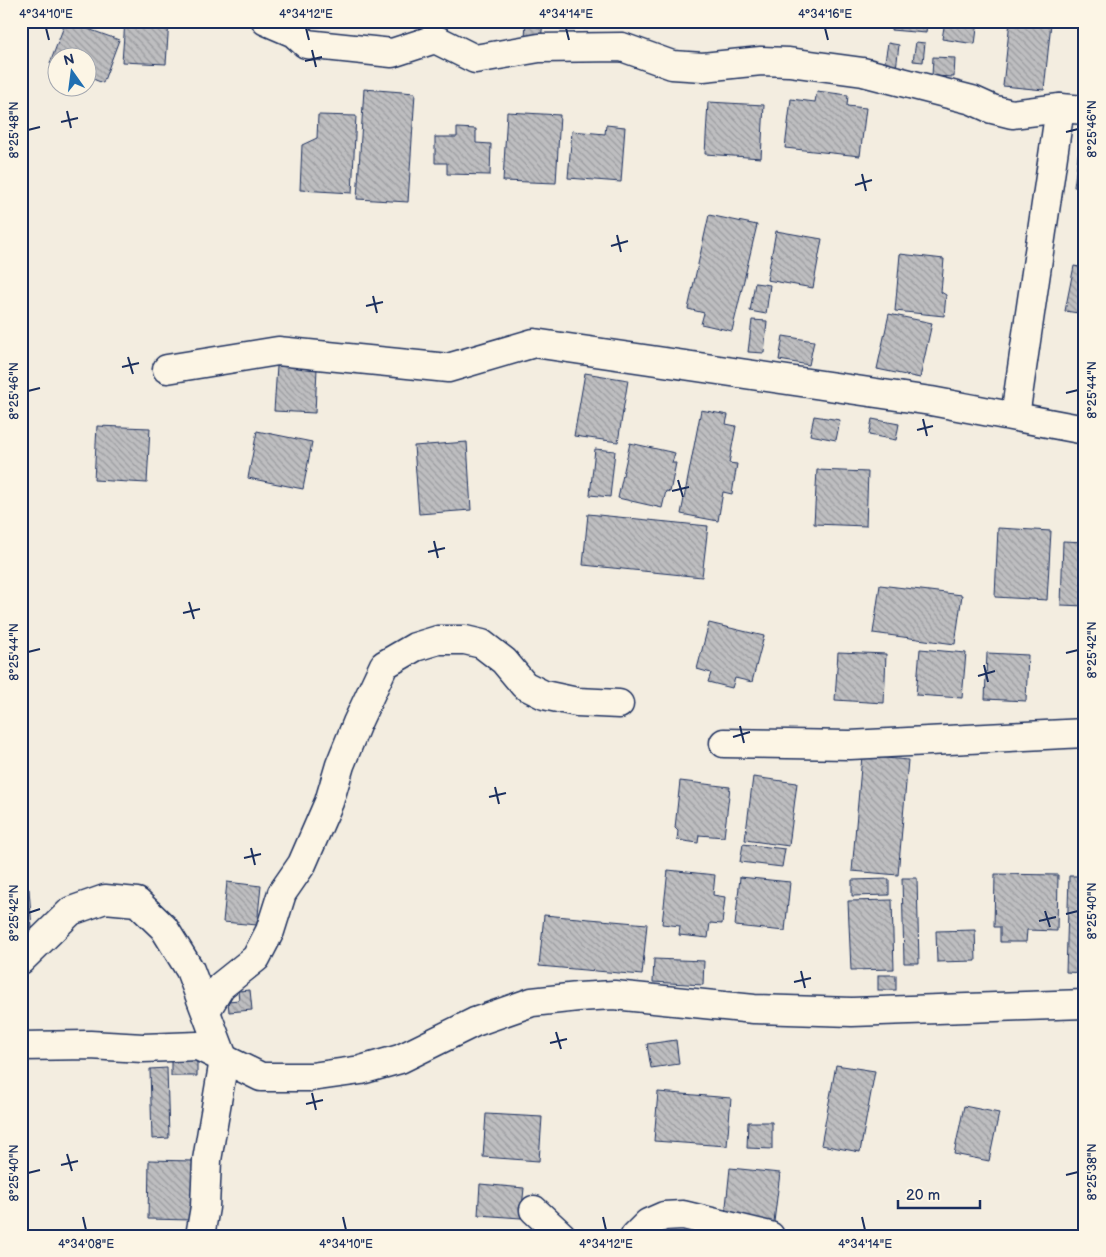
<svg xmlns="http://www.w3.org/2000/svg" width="1106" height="1257" font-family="'Balsamiq Sans',sans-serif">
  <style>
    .building { fill: url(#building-back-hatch); stroke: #1b2f5e }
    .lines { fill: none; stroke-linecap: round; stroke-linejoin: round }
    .minor-casing { stroke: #1b2f5e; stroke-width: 31 }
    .minor { stroke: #fcf5e5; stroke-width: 28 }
    .ticks { fill: none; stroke: #1b2f5e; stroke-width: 2 }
    .neatline { fill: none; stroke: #1b2f5e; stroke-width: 2 }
    .ticks-label { font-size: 12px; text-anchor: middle; fill: #1b2f5e }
  </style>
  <defs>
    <pattern id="building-back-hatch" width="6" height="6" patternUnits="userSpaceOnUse" patternTransform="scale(1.25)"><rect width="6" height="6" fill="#bebec0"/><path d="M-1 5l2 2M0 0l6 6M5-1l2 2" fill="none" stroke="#9a9b9f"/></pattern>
  </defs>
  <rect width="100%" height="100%" fill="#f3ede0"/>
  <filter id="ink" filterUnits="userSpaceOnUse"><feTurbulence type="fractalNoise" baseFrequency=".02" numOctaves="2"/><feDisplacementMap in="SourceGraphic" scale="10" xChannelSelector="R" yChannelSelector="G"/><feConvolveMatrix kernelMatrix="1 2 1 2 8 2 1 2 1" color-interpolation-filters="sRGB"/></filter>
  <g filter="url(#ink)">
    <g class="building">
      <path d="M66,21L119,40L103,83L88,77V58H58V66L50,63Z"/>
      <path d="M125,21H169L166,64L122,62Z"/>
      <path d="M346,21H395L394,26L346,24Z"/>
      <path d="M526,21H543L541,41L525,39Z"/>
      <path d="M808,21H854L853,28L808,24Z"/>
      <path d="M892,21H927L926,33L891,30Z"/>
      <path d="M945,21H978L975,44L942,39Z"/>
      <path d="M1010,21L1051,23L1044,90L1003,86Z"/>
      <path d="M916,42L925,43L923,62L913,61Z"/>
      <path d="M888,43L899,45L896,69L884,67Z"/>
      <path d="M933,57L955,58L954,77L932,76Z"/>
      <path d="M364,89L415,93L408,202L357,199Z"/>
      <path d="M817,91L848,95L847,106L866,108L860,156L785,148L791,99L815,102Z"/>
      <path d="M708,102L764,105L761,158L705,154Z"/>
      <path d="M507,112L560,115L556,183L503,181Z"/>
      <path d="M318,115L356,116L352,193L300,190L302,145L317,138Z"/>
      <path d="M606,125L625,127L621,182L568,178L572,131L605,134Z"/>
      <path d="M457,128L476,129V143L491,144L490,175L447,174V163H435V137H457Z"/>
      <path d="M1080,141L1085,142V188L1074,187Z"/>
      <path d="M709,215L757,225L732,331L701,324L704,313L688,309Z"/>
      <path d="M776,231L822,239L813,288L767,280Z"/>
      <path d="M900,254L944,259L941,292L946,295L944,316L895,311Z"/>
      <path d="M1074,266L1085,268V314L1065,311Z"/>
      <path d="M755,283L770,285L766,314L750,311Z"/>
      <path d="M889,314L932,323L920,378L877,369Z"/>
      <path d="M752,320L767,321L764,353L748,352Z"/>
      <path d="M783,336L814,341L809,365L779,360Z"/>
      <path d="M277,366L317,368L315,413L274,411Z"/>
      <path d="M585,373L628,380L618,442L574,436Z"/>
      <path d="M701,410L728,415L726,424L736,426L729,463L737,464L732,494L723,492L718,521L681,514Z"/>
      <path d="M814,416L840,420L836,440L810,435Z"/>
      <path d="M872,419L899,424L896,440L869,435Z"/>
      <path d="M97,426L150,428L147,483L94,480Z"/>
      <path d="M257,431L312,442L303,489L248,478Z"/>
      <path d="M467,442L471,510L419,514L414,446Z"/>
      <path d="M630,443L675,453L672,463H676L670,492L666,491L662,508L618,498Z"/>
      <path d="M595,449L615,451L610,497L590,495Z"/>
      <path d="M817,470L868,472L866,526L814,524Z"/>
      <path d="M588,514L708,526L702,577L583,565Z"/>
      <path d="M998,528L1051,531L1047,600L995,597Z"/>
      <path d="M1063,541L1085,542V606L1061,605Z"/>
      <path d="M880,585L962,595L955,644L873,633Z"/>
      <path d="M709,623L764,636L752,682L735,678L732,688L708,682L711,673L697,669Z"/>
      <path d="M920,649L966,653L962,698L916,695Z"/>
      <path d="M838,652L886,654L884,703L835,700Z"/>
      <path d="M987,653L1028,655L1026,701L985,699Z"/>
      <path d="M862,756L908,760L898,875L852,871Z"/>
      <path d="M753,777L797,783L789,846L745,840Z"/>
      <path d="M680,781L730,787L724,837L699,835L698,843L677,840L678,831L675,828Z"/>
      <path d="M743,844L785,849L782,867L740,862Z"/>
      <path d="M668,870L715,875L713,895L725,897L722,924L710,923L708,938L679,935L680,926L662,924Z"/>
      <path d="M995,874L1058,875L1057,931L1027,930L1026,942H1000V927H994Z"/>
      <path d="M1069,876H1085V973L1066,972Z"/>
      <path d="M740,877L790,882L785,931L735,926Z"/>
      <path d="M902,878H917L919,963H904Z"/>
      <path d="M889,879V895L852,896V880Z"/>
      <path d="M227,882L261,886L257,925L223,922Z"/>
      <path d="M21,889H29L33,943L21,944Z"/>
      <path d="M892,900L894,969L851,970L848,901Z"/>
      <path d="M544,915L647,924L642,975L539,966Z"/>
      <path d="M975,930L976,961L937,962L936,931Z"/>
      <path d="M654,959L704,961L703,985L653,982Z"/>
      <rect x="878" y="975" width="18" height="15"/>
      <path d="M250,990L252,1010L229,1012L228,1001L239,1000L238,991Z"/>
      <path d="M676,1040L679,1064L651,1068L647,1044Z"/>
      <path d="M171,1059L197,1060V1076H171Z"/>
      <path d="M836,1065L875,1071L860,1152L821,1145Z"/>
      <path d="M167,1068L169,1138L152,1139L150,1069Z"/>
      <path d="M658,1092L731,1098L727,1146L654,1141Z"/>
      <path d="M964,1106L999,1113L989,1161L954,1154Z"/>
      <path d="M486,1114L542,1117L539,1161L483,1157Z"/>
      <path d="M748,1122H772V1149L747,1148Z"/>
      <path d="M149,1160L193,1161L191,1220L148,1219Z"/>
      <path d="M730,1168L780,1173L774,1222L725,1216Z"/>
      <path d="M480,1184L524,1188L521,1218L478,1215Z"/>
    </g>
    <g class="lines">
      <g class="minor-casing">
        <g id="minor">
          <path d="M266,21L294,33L306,44L392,53L435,39L475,59L539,48L622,47L672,65L703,67L761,61L789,62L863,72L972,100L992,109L1012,114L1060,108L1085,110"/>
          <path d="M167,369L278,351L448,368L534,343L931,401L1085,430"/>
          <path d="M1015,416L1060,108"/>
          <path d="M724,743L850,745L1085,733"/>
          <path d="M21,960L71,911L105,899L137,902L164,928L190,970L224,1060L207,1160L205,1207L200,1236"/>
          <path d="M207,1009L221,986L256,958L270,931L282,893L302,864L329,802L340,765L357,723L384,665L415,647L438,640H465L482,644L504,661L524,685L544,695L577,702L619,704"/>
          <path d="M21,1046L90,1045L143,1048L198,1046L261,1077H311L361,1070L400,1059L475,1022L532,1002L578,997L614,995L754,1009L852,1012L1085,1004"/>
          <path d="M534,1210L562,1236"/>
          <path d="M635,1236L648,1223L664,1216L683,1215L770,1236"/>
        </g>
      </g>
      <use href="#minor" class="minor"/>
    </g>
  </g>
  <path class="ticks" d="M46,28L49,40M306,28L309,40M566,28L569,40M825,28L828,40M312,50L316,67M305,61L322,57M67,111L71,128M61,122L78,118M28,130L40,127M1066,132L1078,129M862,174L866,191M855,185L872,180M617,235L621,252M611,246L628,241M373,296L377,313M366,306L383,302M128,357L133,374M122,367L139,363M28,391L40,388M1066,393L1078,390M923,419L927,436M917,430L933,426M678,480L683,497M672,491L689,487M434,541L438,558M428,552L445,548M189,602L194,619M183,613L200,609M28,652L40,649M1066,653L1078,650M984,665L988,682M978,676L995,671M740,726L744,743M733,737L750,732M495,787L499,804M489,797L506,793M251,848L255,865M244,858L261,854M1045,911L1050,927M28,913L40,909M1066,914L1078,911M1039,921L1056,917M801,971L805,988M794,982L811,978M556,1032L561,1049M550,1043L567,1039M312,1093L316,1110M306,1104L323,1100M67,1154L72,1171M61,1165L78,1161M28,1173L40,1170M1066,1175L1078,1172M83,1217L86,1230M343,1217L346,1230M603,1217L606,1230M862,1217L865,1230"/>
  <rect width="1106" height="1257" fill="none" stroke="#fcf5e5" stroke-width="55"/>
  <g transform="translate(72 72) rotate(346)"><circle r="24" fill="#fcf5e5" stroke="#a2a6af"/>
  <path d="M0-4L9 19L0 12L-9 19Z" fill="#1f6fb2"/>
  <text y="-8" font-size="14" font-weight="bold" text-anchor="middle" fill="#1b2f5e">N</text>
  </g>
  <path d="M898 1200v8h82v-8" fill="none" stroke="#1b2f5e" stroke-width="2.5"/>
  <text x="906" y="1200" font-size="15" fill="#1b2f5e" stroke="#fcf5e5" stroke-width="4" paint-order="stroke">20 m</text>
  <rect x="28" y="28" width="1050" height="1202" class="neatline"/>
  <g class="ticks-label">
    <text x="46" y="18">4°34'10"E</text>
    <text x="306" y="18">4°34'12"E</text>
    <text x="566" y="18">4°34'14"E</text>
    <text x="825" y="18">4°34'16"E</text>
    <text transform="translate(1092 129) rotate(-90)" y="4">8°25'46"N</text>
    <text transform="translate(14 130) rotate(-90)" y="4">8°25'48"N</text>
    <text transform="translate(1092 390) rotate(-90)" y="4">8°25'44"N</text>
    <text transform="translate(14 391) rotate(-90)" y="4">8°25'46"N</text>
    <text transform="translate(1092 650) rotate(-90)" y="4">8°25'42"N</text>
    <text transform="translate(14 652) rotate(-90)" y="4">8°25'44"N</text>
    <text transform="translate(1092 911) rotate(-90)" y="4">8°25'40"N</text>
    <text transform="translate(14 913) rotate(-90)" y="4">8°25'42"N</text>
    <text transform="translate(1092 1172) rotate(-90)" y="4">8°25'38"N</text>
    <text transform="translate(14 1173) rotate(-90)" y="4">8°25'40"N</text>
    <text x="86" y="1248">4°34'08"E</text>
    <text x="346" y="1248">4°34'10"E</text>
    <text x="606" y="1248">4°34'12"E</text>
    <text x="865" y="1248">4°34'14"E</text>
  </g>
</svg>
